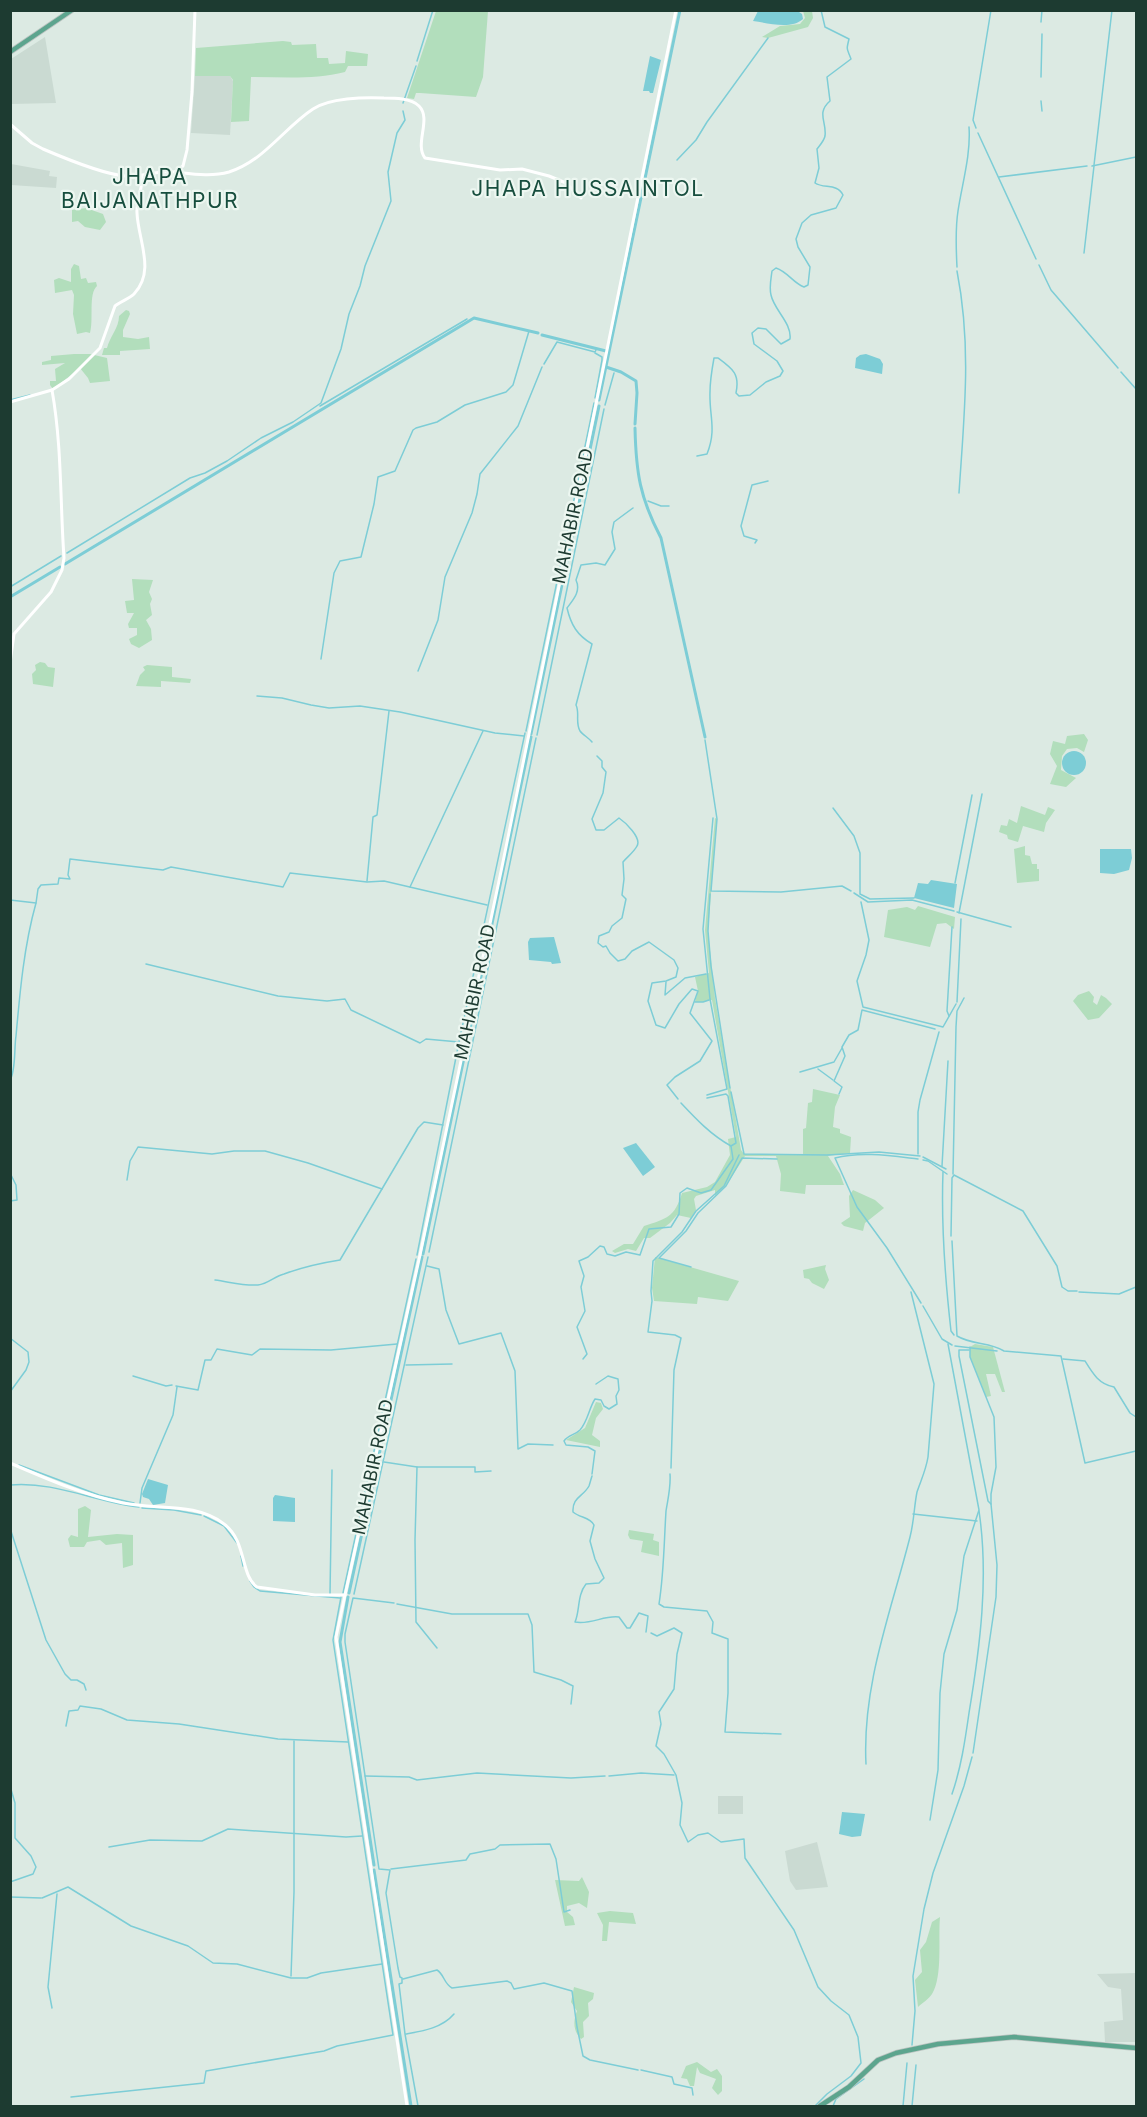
<svg xmlns="http://www.w3.org/2000/svg" width="1147" height="2117" font-family="Inter,sans-serif">
  <style>
    .built { fill: #cadad2 }
    .green { fill: #b2debc }
    .water { fill: #7dcdd6 }
    .lines { fill: none; stroke-linecap: round; stroke-linejoin: round }
    .stream { stroke: #7dcdd6; stroke-width: 1.5 }
    .canal { stroke: #7dcdd6; stroke-width: 3 }
    .primary-casing { stroke: #bbc4c1; stroke-width: 6 }
    .tertiary { stroke: #fff; stroke-width: 3 }
    .primary { stroke: #5ca58e; stroke-width: 4.5 }
    .labels { text-anchor: middle; stroke-width: 4.5; stroke-linejoin: round; paint-order: stroke }
    .street-label { font-size: 18px; fill: #1d3b31; stroke: #edf7f1 }
    .quarter-label { font-size: 21px; letter-spacing: 1.5px; fill: #174e3e; stroke: #edf7f1 }
  </style>
  <rect width="100%" height="100%" fill="#dceae3"/>
  <g class="built">
    <path d="M45,37L56,103L11,104V59Z"/>
    <path d="M195,76H230L233,81L230,135L191,133Z"/>
    <path d="M11,164L50,171L49,176L57,177L56,188L11,185Z"/>
    <rect x="718" y="1796" width="25" height="18"/>
    <path d="M817,1842L828,1887L796,1890L790,1881L785,1851Z"/>
    <path d="M1136,1973V2042H1105L1104,2022L1123,2020L1121,1989L1108,1987L1097,1974Z"/>
  </g>
  <g class="green">
    <path d="M436,11H488L483,77L476,97L420,93H416L414,99L407,98Z"/>
    <path d="M785,11H812L813,18L808,27L768,38L762,37L780,26L800,24L805,18L803,11Z"/>
    <path d="M283,41L291,42L292,45L316,44L317,58H328L329,64L345,63L346,51L368,54L367,66H348L345,72C314,80 282,77 251,77L249,121L231,122L233,80L230,76H195L196,48Z"/>
    <path d="M86,208L103,214L106,222L100,230L85,227L78,221L72,222V210Z"/>
    <path d="M74,264L79,266L81,279L86,278L88,283L96,282L97,286C88,294 94,319 90,333L86,332L77,334L73,314L74,295L72,290L55,293L54,280L59,278L71,282V269Z"/>
    <path d="M126,310L129,311L130,314L123,330V337L138,339L149,337L150,349L120,351V355H102L104,348H107C110,336 119,328 119,316Z"/>
    <path d="M74,354H90L107,358L110,381L90,383L88,378L80,368L53,389L50,385V381H56L55,369L65,363L42,365V362L51,360V356Z"/>
    <path d="M132,579L153,580L149,592L152,599L150,604L152,615L146,620L151,629L152,640L139,648L131,644L129,639L137,635V628H129L128,624L134,613H127L125,601L134,600Z"/>
    <path d="M40,662L45,663L48,667L55,668L53,687L33,684L32,674L36,670L35,665Z"/>
    <path d="M147,665L172,667V677L191,679L190,683L161,681V687L136,686L140,675L145,670L143,667Z"/>
    <path d="M1084,734L1088,740L1084,752L1077,748L1067,749L1062,756L1061,770L1076,778L1066,787L1050,784L1057,766L1050,754L1053,741L1065,744L1067,736Z"/>
    <path d="M1021,806L1045,815L1048,807L1055,810L1046,823L1044,832L1023,826L1018,842L1008,839L1007,835L999,832L1001,825L1007,826L1009,819L1017,823Z"/>
    <path d="M715,818L717,819L708,931L715,998L741,1150L744,1154L803,1155V1129L806,1128L808,1103L812,1102L813,1089L840,1095L835,1107L833,1127L840,1129V1133L851,1137L850,1153L828,1156L840,1174L844,1185H806L805,1194L780,1191L781,1174L776,1156H745L726,1186L715,1196V1190L696,1196L694,1199L696,1210L691,1218L677,1215L670,1223L650,1238H644L636,1251L628,1249L615,1253L612,1251L624,1244H633L644,1226C666,1219 675,1217 682,1193L707,1187L715,1182L730,1155L728,1139L736,1137L712,1000L703,1002H695L698,991L695,977L709,973L705,930Z"/>
    <path d="M1025,846V855L1030,856L1032,864H1037V869H1039V881L1017,883L1014,849Z"/>
    <path d="M918,906L955,917L954,929L946,923L937,924L930,947L884,937L888,910L907,907L915,910Z"/>
    <path d="M1089,991L1094,997L1093,1002L1097,1005L1101,995L1106,998L1112,1004L1099,1018L1088,1020L1073,1001L1078,995Z"/>
    <path d="M853,1190L875,1200L884,1208L865,1223L863,1231L844,1226L841,1223L850,1217L849,1196Z"/>
    <path d="M655,1257L739,1281L728,1301L698,1297L697,1304L654,1301L652,1288Z"/>
    <path d="M826,1265L825,1269L829,1280L824,1289L812,1283L809,1279L804,1278L803,1270Z"/>
    <path d="M975,1344L993,1347L1005,1392H1002L995,1374H986L991,1396L986,1397L970,1357V1347Z"/>
    <path d="M596,1402L601,1403L603,1409L596,1418L592,1435L600,1441V1447L566,1440L585,1428Z"/>
    <path d="M85,1506L91,1510L88,1537L117,1534L133,1535V1565L123,1568L122,1543L106,1545L100,1540L87,1542L84,1547H70L68,1539L71,1535L78,1537V1509Z"/>
    <path d="M629,1530L654,1534L653,1540L659,1542V1556L641,1552L643,1541L630,1539L628,1535Z"/>
    <path d="M582,1877L589,1892L587,1908L579,1903L567,1906V1912L573,1917L575,1925L565,1926L555,1880L579,1881Z"/>
    <path d="M610,1911L633,1913L636,1924L609,1922L607,1941H602L603,1925L597,1913Z"/>
    <path d="M940,1917C938,1938 943,1976 932,1994C929,1999 922,2003 918,2007L915,1980L922,1972L920,1950L926,1942L932,1922Z"/>
    <path d="M574,1987L594,1993L593,1999L588,2003L589,2016L583,2022L584,2037L581,2039C573,2031 573,2021 577,2011L571,2002Z"/>
    <path d="M697,2062L711,2072L717,2069L722,2076V2091L718,2095L712,2088L716,2079L700,2073L697,2067L694,2086H690L687,2079L681,2078L686,2066Z"/>
  </g>
  <g class="water">
    <path d="M758,11L799,12L802,14L803,19C791,30 768,23 753,21Z"/>
    <path d="M650,56L661,60L653,93H650L649,91H643Z"/>
    <path d="M866,354L880,359L883,364L882,374L855,368L856,358L860,355Z"/>
    <circle cx="1074" cy="763" r="12"/>
    <path d="M1100,849H1131L1132,858L1129,870L1114,874L1100,873Z"/>
    <path d="M931,880L957,884L954,908L914,898L918,883L928,884Z"/>
    <path d="M554,937L561,963L552,964L551,962L529,960L528,942L530,938Z"/>
    <path d="M636,1143L655,1167L643,1176L623,1148Z"/>
    <path d="M148,1479L168,1485L165,1503L153,1505L149,1499L143,1497L142,1494Z"/>
    <path d="M275,1495L295,1498V1522L273,1521V1498Z"/>
    <path d="M842,1812L865,1814L861,1836L852,1837L839,1834Z"/>
  </g>
  <g class="lines">
    <g class="stream">
      <path d="M1041,22L1042,10"/>
      <path d="M417,61L433,10"/>
      <path d="M1041,77L1042,34"/>
      <path d="M1041,101L1042,111"/>
      <path d="M403,103L416,66"/>
      <path d="M976,128L973,120L991,10"/>
      <path d="M978,133L1036,259"/>
      <path d="M677,160L696,140L707,122L768,38"/>
      <path d="M1094,165L1112,10"/>
      <path d="M1092,166L1136,157"/>
      <path d="M999,177L1087,166"/>
      <path d="M1084,253L1094,166"/>
      <path d="M1039,265L1051,290L1118,368"/>
      <path d="M957,267C956,248 955,230 958,211C962,184 971,155 969,127"/>
      <path d="M957,271C972,348 964,416 959,493"/>
      <path d="M544,364L557,342L595,352L596,350"/>
      <path d="M1121,372L1136,389"/>
      <path d="M595,398L602,360V357L595,353"/>
      <path d="M10,400L30,395"/>
      <path d="M605,405L614,373"/>
      <path d="M320,406L467,319"/>
      <path d="M697,456L707,454C717,429 709,416 710,392C710,381 712,369 714,358H718C733,369 740,374 736,393L739,396L750,395L766,382L780,376L783,371L777,361L754,344L752,333L758,328L766,329L781,344L790,339C792,323 774,310 771,295C769,287 771,279 772,271L776,268C788,272 793,283 804,287L808,285L810,267L798,247L796,239L802,223L811,215L836,208L843,195C837,183 824,189 815,183L819,168L817,149C820,145 824,141 825,136C827,122 816,113 830,101L827,77L851,59C847,48 846,51 849,39L825,27L821,10"/>
      <path d="M648,501L661,506H669"/>
      <path d="M755,543L757,540L744,536L741,526L752,485L768,481"/>
      <path d="M67,553L190,478L205,473L227,461L261,438L293,422L321,403L341,349L349,314L360,286L365,266L391,201L388,172L397,133L405,120L403,111"/>
      <path d="M10,587L61,556"/>
      <path d="M321,659L334,573L340,561L361,557L374,504L378,477L395,471L413,430L416,428L437,422L465,405L506,392L513,385L529,331"/>
      <path d="M418,671L438,620L445,577L472,513L477,494L480,474L518,426L542,367"/>
      <path d="M257,696L282,698L311,705L329,708L360,706L400,712L495,733L524,736"/>
      <path d="M526,731L594,403"/>
      <path d="M537,735L604,409"/>
      <path d="M705,740L717,819L711,891L781,892L842,886L851,891"/>
      <path d="M592,742C589,738 583,735 580,731C575,722 580,713 576,705L592,644C577,635 571,625 567,608C574,599 581,591 576,580L581,565L596,563L605,565L615,549L612,532L614,522L633,508"/>
      <path d="M597,756L602,761V767L606,772L603,793L592,819L596,830H604L619,818C625,822 642,838 637,846C634,852 627,857 623,862L624,879L622,895L626,899L622,918L612,926L609,932L599,936L598,943L603,947L606,946L610,953L618,961L625,959L632,951L649,942L674,960L678,968L676,977L666,981L652,983L648,1001L656,1025L665,1028L679,1004L692,989L698,991L690,1013L712,1041L700,1061L675,1077L667,1085L678,1099"/>
      <path d="M833,808L854,836L860,853V894L870,899L914,898"/>
      <path d="M367,881L373,817L377,815L389,711"/>
      <path d="M955,883L972,795"/>
      <path d="M410,887L483,731"/>
      <path d="M854,893L868,902L912,900L954,911"/>
      <path d="M710,894L708,931L711,966L730,1088"/>
      <path d="M10,900L36,903C24,946 20,991 16,1036C14,1048 16,1071 10,1080"/>
      <path d="M861,902L869,940L866,955L857,981L863,1007L943,1027L956,1004"/>
      <path d="M36,903L38,889L41,885L58,884L59,878L70,879L68,875L70,859L163,870L171,867L283,887L290,873L367,882L384,881L487,905"/>
      <path d="M957,912L1011,927"/>
      <path d="M959,913L982,794"/>
      <path d="M146,964L278,996L327,1001L345,999L351,1010L420,1043L426,1039L459,1042"/>
      <path d="M666,982L665,995L685,978L706,974"/>
      <path d="M695,1002H703L709,1000"/>
      <path d="M957,1002L961,919"/>
      <path d="M949,1016L947,1011L952,927"/>
      <path d="M818,1069L833,1080"/>
      <path d="M800,1072L834,1062L842,1048"/>
      <path d="M10,1086V1102"/>
      <path d="M731,1092L744,1154L827,1155L879,1152L920,1156"/>
      <path d="M839,1094L842,1087L834,1081L845,1056L842,1047L849,1035L858,1030L862,1010L935,1029"/>
      <path d="M707,1095L727,1089L710,999L703,929L713,818"/>
      <path d="M707,1098L726,1094L728,1096L736,1143L731,1146"/>
      <path d="M918,1154V1112L920,1100L939,1032"/>
      <path d="M923,1157L946,1169"/>
      <path d="M918,1159C892,1156 861,1151 835,1158L857,1207L887,1248L921,1303"/>
      <path d="M923,1160L928,1161L947,1174"/>
      <path d="M942,1166L948,1061"/>
      <path d="M943,1172C941,1225 945,1278 951,1331L954,1335"/>
      <path d="M10,1173L16,1185L17,1200L10,1201"/>
      <path d="M953,1174L956,1027L957,1011L964,998"/>
      <path d="M127,1180L130,1161L138,1147L212,1154L234,1151H265L308,1163L382,1189"/>
      <path d="M951,1236L952,1178L954,1175L1023,1211L1057,1266L1062,1287L1068,1291H1077"/>
      <path d="M952,1241L957,1336C972,1345 990,1342 1004,1351L1061,1356L1085,1463L1136,1451"/>
      <path d="M429,1252L536,738"/>
      <path d="M417,1255L459,1042L525,733"/>
      <path d="M427,1266L439,1269L446,1310L459,1344L501,1333L515,1371L518,1449L528,1444L553,1445"/>
      <path d="M691,1267L659,1258L686,1231L698,1213L726,1186L742,1158L777,1159"/>
      <path d="M215,1280C230,1282 243,1286 258,1285C268,1284 275,1276 284,1274C303,1267 321,1263 340,1260L418,1128L424,1122L443,1125"/>
      <path d="M1079,1292L1119,1294L1136,1287"/>
      <path d="M923,1306L942,1339L952,1345"/>
      <path d="M10,1338L28,1352L29,1362L26,1370L10,1392"/>
      <path d="M955,1346L997,1351"/>
      <path d="M970,1347V1357L994,1417L996,1467L991,1494V1504L997,1565L996,1597L973,1753"/>
      <path d="M969,1350H959V1356L988,1501L991,1504"/>
      <path d="M583,1359L587,1354L577,1327L585,1311L581,1287L584,1276L579,1261L588,1257L600,1246L604,1247L607,1254L615,1256L626,1252L640,1255L649,1229L671,1227L679,1214L680,1193L687,1188L701,1193L711,1190L733,1159L731,1146C711,1135 696,1119 681,1103"/>
      <path d="M1063,1359L1085,1361C1093,1374 1099,1384 1114,1387L1130,1413L1136,1417"/>
      <path d="M406,1365L452,1364"/>
      <path d="M133,1376L166,1386L172,1385"/>
      <path d="M176,1386L198,1390L205,1360H211L217,1349L252,1355L260,1349L331,1350L397,1344"/>
      <path d="M384,1462L417,1467H475V1472L491,1471"/>
      <path d="M19,1465L99,1495L134,1503"/>
      <path d="M417,1467L415,1540L416,1622L437,1648"/>
      <path d="M671,1468L674,1370L681,1338L675,1335L648,1332L652,1301L651,1291L653,1261L682,1232L696,1211L724,1186L739,1155"/>
      <path d="M592,1474L595,1451L588,1447L566,1445L564,1441C568,1435 575,1435 580,1430C588,1421 589,1408 595,1399L601,1400L604,1406L609,1409L617,1404L616,1396L619,1390L618,1379L608,1376L596,1384"/>
      <path d="M670,1474C671,1487 668,1498 666,1511C664,1542 664,1573 659,1604L664,1607L707,1611L713,1622L712,1633L728,1639V1693L725,1732L781,1734"/>
      <path d="M592,1476C591,1479 590,1483 589,1486C583,1497 572,1497 573,1512C580,1518 590,1517 594,1525L590,1541L595,1559L604,1578L599,1583L586,1584C577,1595 580,1611 575,1622C591,1625 604,1615 619,1617L627,1628H630L639,1613L648,1616L646,1632"/>
      <path d="M10,1485C55,1481 95,1502 139,1507"/>
      <path d="M140,1503L142,1488L173,1415L177,1387"/>
      <path d="M142,1508L174,1510L201,1515"/>
      <path d="M913,1514L977,1521"/>
      <path d="M204,1516L224,1526L237,1543"/>
      <path d="M10,1528L46,1640L65,1674L71,1680H77L84,1684L86,1690"/>
      <path d="M241,1556L243,1566"/>
      <path d="M250,1581L254,1587L260,1591L340,1598"/>
      <path d="M343,1593L416,1259"/>
      <path d="M330,1594L332,1470"/>
      <path d="M354,1594L428,1257"/>
      <path d="M394,1603L353,1598L345,1634V1642L379,1869L390,1870L386,1893L398,1968L400,1977L402,1978V1983L399,1984L405,2034L418,2106"/>
      <path d="M397,1604L452,1614H528L532,1625L534,1672L561,1680L573,1686L571,1704"/>
      <path d="M651,1633L657,1636L674,1628L682,1633L677,1654L674,1689L659,1712L661,1724L656,1746L664,1754L676,1775L682,1803L680,1825L688,1842L698,1835L708,1833L721,1842L744,1839L745,1858L794,1930L818,1987L831,2001L849,2015L858,2037L861,2063L851,2076L827,2094L815,2106"/>
      <path d="M66,1726L69,1711L78,1710L80,1706L101,1709L127,1720L179,1724L278,1739L348,1742"/>
      <path d="M866,1764C862,1685 891,1612 910,1537C914,1522 914,1507 917,1492C921,1480 926,1470 928,1457L934,1384L911,1292"/>
      <path d="M365,1776L409,1777L417,1780L477,1773L571,1778L605,1776"/>
      <path d="M609,1776L641,1773L674,1775"/>
      <path d="M10,1786L15,1803V1838L31,1856L36,1867L33,1874L10,1882"/>
      <path d="M952,1794C961,1768 965,1741 969,1713C980,1647 989,1578 979,1511"/>
      <path d="M930,1820L938,1770L940,1693L944,1654L957,1610L964,1556L979,1510L948,1344"/>
      <path d="M109,1847L150,1840L202,1841L228,1829L346,1837L362,1836"/>
      <path d="M391,1869L466,1860L470,1854L495,1849L500,1845L550,1844L556,1859L564,1912L570,1910"/>
      <path d="M10,1897L41,1898"/>
      <path d="M42,1898L68,1887L131,1926L188,1946L213,1963L237,1964L291,1978H307L321,1973L382,1964"/>
      <path d="M291,1976L294,1892V1741"/>
      <path d="M403,1979L437,1970C444,1974 444,1984 452,1988L507,1981L511,1983L514,1989L544,1983L572,1991L577,2027L583,2056L590,2060L638,2070"/>
      <path d="M52,2008L48,1987L57,1894"/>
      <path d="M406,2034C423,2031 442,2028 454,2014"/>
      <path d="M912,2045L915,2011L913,1976L924,1909L933,1873L964,1786L972,1757"/>
      <path d="M641,2070L672,2077L674,2084L692,2088L693,2095"/>
      <path d="M71,2097L204,2083L206,2071L324,2051L337,2046L393,2035L333,1640L341,1597"/>
      <path d="M833,2106L836,2099L864,2079"/>
      <path d="M903,2106L907,2063"/>
      <path d="M912,2106L916,2065"/>
    </g>
    <g class="canal">
      <path d="M542,335L606,351"/>
      <path d="M606,367L621,372L636,381L637,393L635,424"/>
      <path d="M599,400L680,10"/>
      <path d="M635,428C636,473 640,498 661,538L705,737"/>
      <path d="M65,564L474,318L538,333"/>
      <path d="M10,597L60,567"/>
      <path d="M531,734L599,406"/>
      <path d="M423,1254L531,737"/>
      <path d="M349,1593L422,1257"/>
      <path d="M348,1597L340,1642L374,1865"/>
      <path d="M374,1870L411,2106"/>
    </g>
    <g class="primary-casing">
      <g id="primary">
        <path d="M10,52L72,10"/>
        <path d="M820,2106L849,2087L878,2060L896,2053L938,2044L1014,2037L1136,2048"/>
      </g>
    </g>
    <g class="tertiary">
      <path d="M10,124L32,143L43,149C64,158 103,174 125,176C142,177 158,170 175,172C193,174 211,177 229,172C264,161 284,128 313,109C329,98 364,97 384,98C394,98 411,98 419,106C432,119 414,144 425,158L500,170L522,169L549,176L566,183L581,198"/>
      <path d="M175,172L183,166L187,150L192,92L195,10"/>
      <path d="M10,402L52,390L69,379L100,348L115,306C121,301 129,299 134,294C156,271 138,240 137,213C136,200 143,189 142,176"/>
      <path d="M10,663L14,634L51,592L62,570L64,558C60,502 62,446 52,390"/>
      <path d="M10,1463C47,1479 84,1495 123,1503C156,1510 196,1502 224,1524C247,1541 240,1575 257,1587L315,1595H345L420,1255L503,862L676,10"/>
      <path d="M345,1595L336,1637L407,2106"/>
    </g>
    <use href="#primary" class="primary"/>
  </g>
  <g class="labels">
    <g class="street-label">
      <text transform="translate(573 516) rotate(-78)" y="6">MAHABIR ROAD</text>
      <text transform="translate(475 992) rotate(-78)" y="6">MAHABIR ROAD</text>
      <text transform="translate(373 1467) rotate(-78)" y="6">MAHABIR ROAD</text>
    </g>
    <g class="quarter-label">
      <text x="150" y="184">JHAPA<tspan x="150" dy="24">BAIJANATHPUR</tspan></text>
      <text x="588" y="196">JHAPA HUSSAINTOL</text>
    </g>
  </g>
  <rect width="1147" height="2117" fill="none" stroke="#1d3b31" stroke-width="24"/>
</svg>
